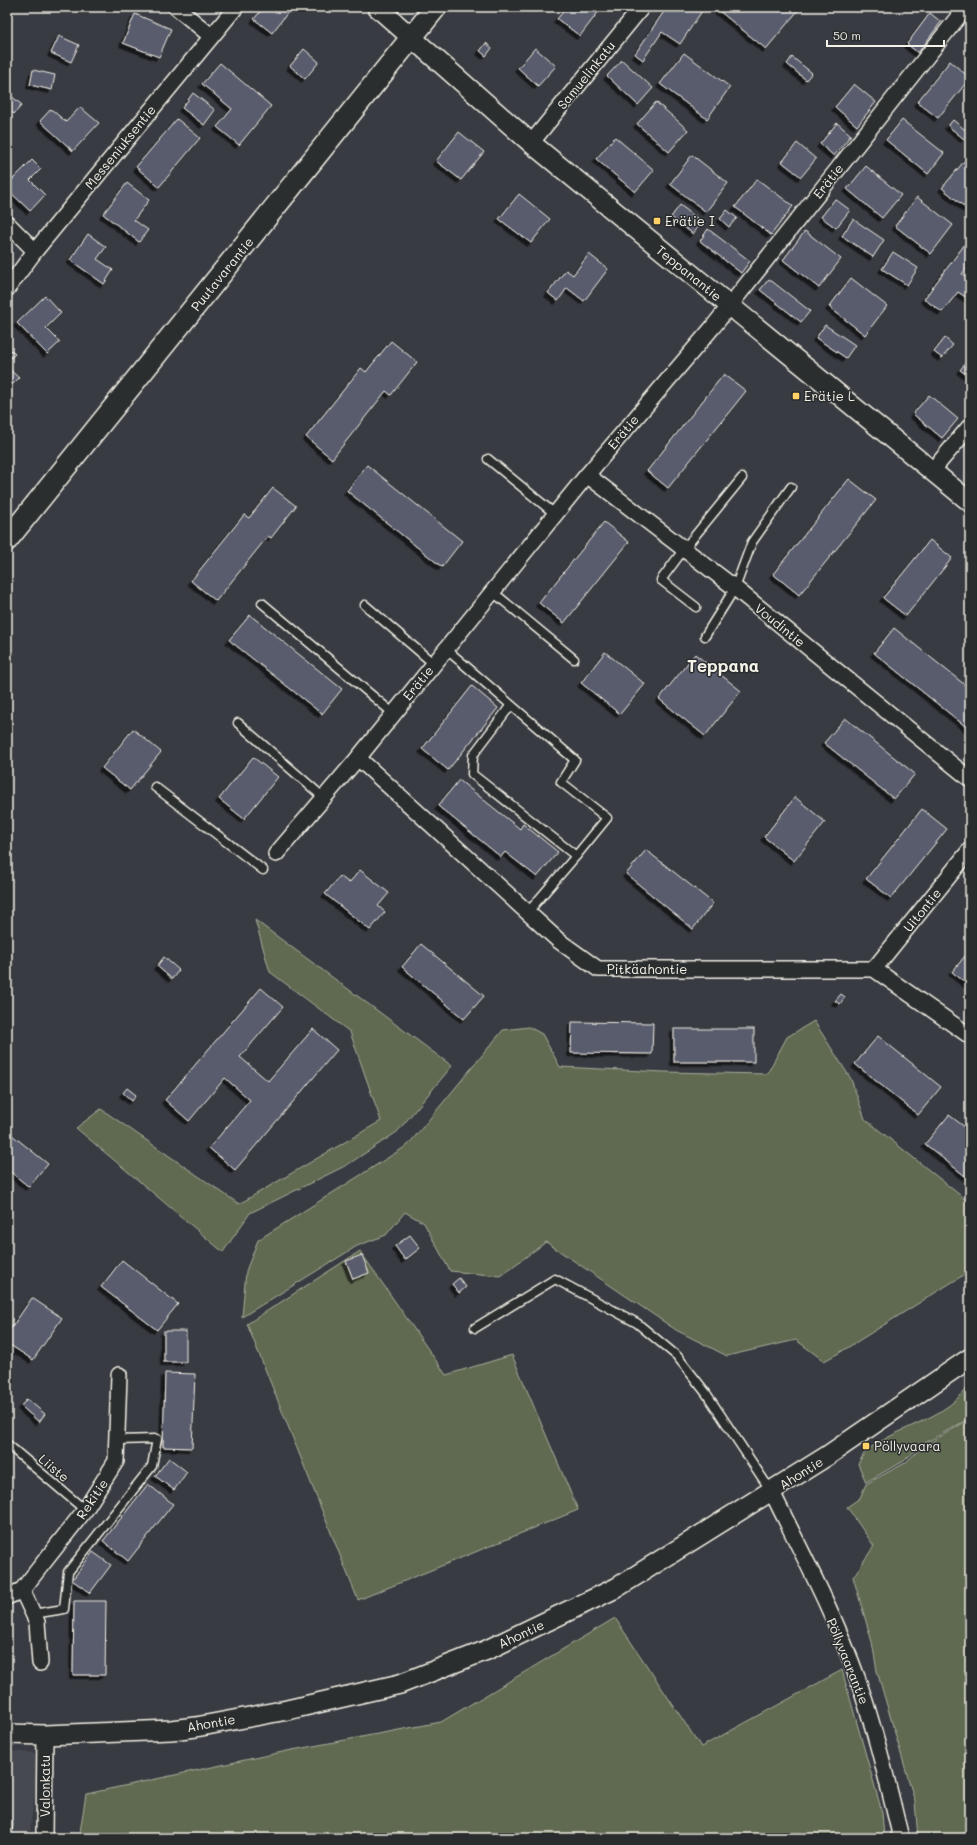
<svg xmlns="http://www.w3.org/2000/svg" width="977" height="1845" font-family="Mali,sans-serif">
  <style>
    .built { fill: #464851 }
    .green { fill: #616a51; stroke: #aaae9c }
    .building { fill: #595b6d; stroke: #f4f1e8; filter: url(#shadow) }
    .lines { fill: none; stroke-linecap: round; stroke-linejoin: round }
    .service-casing { stroke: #f4f1e8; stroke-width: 11 }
    .minor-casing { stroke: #f4f1e8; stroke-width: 18 }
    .tertiary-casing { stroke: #f4f1e8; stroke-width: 22 }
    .secondary-casing { stroke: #f4f1e8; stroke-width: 24 }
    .service { stroke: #2a2d2e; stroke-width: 8 }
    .minor { stroke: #2a2d2e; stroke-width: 15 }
    .tertiary { stroke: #2a2d2e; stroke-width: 19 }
    .secondary { stroke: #2a2d2e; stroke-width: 21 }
    .poi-dot { fill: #ffd166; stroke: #2a2d2e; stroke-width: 1.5 }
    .labels { text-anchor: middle; stroke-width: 3; stroke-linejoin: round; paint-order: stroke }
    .street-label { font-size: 13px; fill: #f4f1e8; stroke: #2a2d2e }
    .poi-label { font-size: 13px; fill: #f4f1e8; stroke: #2a2d2e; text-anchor: start }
    .district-label { font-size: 17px; font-weight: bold; fill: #f4f1e8; stroke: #2a2d2e }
  </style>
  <defs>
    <filter id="shadow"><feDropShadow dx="-3.5" dy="3.5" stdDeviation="0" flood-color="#0009"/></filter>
  </defs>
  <rect width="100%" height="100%" fill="#383b41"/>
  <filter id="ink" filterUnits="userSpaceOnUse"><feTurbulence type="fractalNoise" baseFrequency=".025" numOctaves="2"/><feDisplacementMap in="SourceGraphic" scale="8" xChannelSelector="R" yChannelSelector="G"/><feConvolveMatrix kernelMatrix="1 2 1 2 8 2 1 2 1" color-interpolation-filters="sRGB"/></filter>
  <g filter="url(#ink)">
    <path class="built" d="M7,1751L40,1753L29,1838H7Z"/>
    <g class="green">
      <path d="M255,920L452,1066L397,1132L347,1165L250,1213L223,1252L76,1128L101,1109L239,1204L381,1121L350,1032L270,972Z"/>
      <path d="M814,1021L851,1079L865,1119L970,1203V1271L839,1353L824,1361L796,1340L727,1356L676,1330L546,1242L500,1276L450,1271L424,1223L405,1212L386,1235L357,1246L242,1317L246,1271L258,1240L408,1145L503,1030L529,1027L542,1034L560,1067L664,1072L767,1074L787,1037Z"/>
      <path d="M360,1251L446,1375L512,1355L578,1510L358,1600L247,1324Z"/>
      <path d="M970,1382V1418L920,1446L904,1461L866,1482L858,1464C861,1459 864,1452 869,1449C899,1426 951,1418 970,1382Z"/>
      <path d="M970,1419V1838H918L915,1802L877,1671L872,1642L853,1577L874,1546L847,1507L860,1498L866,1484L905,1463L921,1448Z"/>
      <path d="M615,1618L701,1747L842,1670L882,1812L884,1838H79L86,1794L287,1751L441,1722Z"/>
    </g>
    <g class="building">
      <path d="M264,7H284L289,11L272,33L254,19Z"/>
      <path d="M567,7H594L599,11L580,36L557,19Z"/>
      <path d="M667,7L704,8L680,44L662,32L643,60L635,54Z"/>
      <path d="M720,7H801L766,49L718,10Z"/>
      <path d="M930,13L941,22L918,53L907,44Z"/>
      <path d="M135,14L171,29L159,57L123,43Z"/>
      <path d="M59,36L79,45L71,62L51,53Z"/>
      <path d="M486,43L492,48L486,56L480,51Z"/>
      <path d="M535,48L556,66L538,86L518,68Z"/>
      <path d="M304,49L319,62L305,79L290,66Z"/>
      <path d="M684,53L730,87L707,119L660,84Z"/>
      <path d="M792,57L812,73L806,80L787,64Z"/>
      <path d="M622,60L653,88L638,105L607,76Z"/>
      <path d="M950,61L970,78L938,118L917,102Z"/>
      <path d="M220,63L271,106L239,145L217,127L232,109L202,84Z"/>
      <path d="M33,70L55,75L52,90L30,85Z"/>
      <path d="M854,84L876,102L857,126L835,107Z"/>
      <path d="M193,93L215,110L204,125L182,108Z"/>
      <path d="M9,94L22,105L14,114L7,108V96Z"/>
      <path d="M656,102L688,130L669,152L637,124Z"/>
      <path d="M80,107L99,123L73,151L40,121L51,109L66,122Z"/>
      <path d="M177,119L200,138L159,187L136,167Z"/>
      <path d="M902,120L944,153L928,174L886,140Z"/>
      <path d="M953,120L969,133L964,139L948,126Z"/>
      <path d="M837,123L851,135L834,156L820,144Z"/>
      <path d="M459,132L484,152L461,180L436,161Z"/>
      <path d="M615,137L654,170L635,192L596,159Z"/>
      <path d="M797,143L816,159L801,177L782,162Z"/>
      <path d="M970,154V205L967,209L942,188Z"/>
      <path d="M692,155L728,183L706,212L670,184Z"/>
      <path d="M32,160L41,169L30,180L45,195L30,211L7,189V185Z"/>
      <path d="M866,166L901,195L882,218L847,189Z"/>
      <path d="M757,179L793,206L771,235L735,207Z"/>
      <path d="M127,183L149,200L134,220L148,230L139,242L103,214Z"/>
      <path d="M519,194L550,219L531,243L499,219Z"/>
      <path d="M917,197L953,225L931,254L895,226Z"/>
      <path d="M835,199L850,210L836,228L821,217Z"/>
      <path d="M680,205L702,222L693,234L671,217Z"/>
      <path d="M727,210L737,218L729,227L720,219Z"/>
      <path d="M853,219L884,240L873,257L842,236Z"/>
      <path d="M708,229L750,261L741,273L700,241Z"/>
      <path d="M805,231L841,259L819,288L783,260Z"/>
      <path d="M88,234L106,247L97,259L113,270L104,284L70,260Z"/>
      <path d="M965,244L970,248V264L962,274L970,280V300L958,292L942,312L924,299Z"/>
      <path d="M893,252L918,268L907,285L882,269Z"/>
      <path d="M589,254L608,269L584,301L567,288L558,301L548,293L566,270L573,275Z"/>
      <path d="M851,278L887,306L865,335L829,307Z"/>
      <path d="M769,279L810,311L801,322L760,290Z"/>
      <path d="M45,296L61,313L46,328L60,342L47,354L17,323Z"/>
      <path d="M825,325L855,345L846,358L816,338Z"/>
      <path d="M945,338L953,345L942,358L934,352Z"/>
      <path d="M391,341L417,362L391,395L386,391L332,459L306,437L361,368L366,372Z"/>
      <path d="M7,346L15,354L7,362Z"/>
      <path d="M966,362L970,365V377L960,370Z"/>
      <path d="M7,367L19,378L7,390Z"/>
      <path d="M724,374L746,391L668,488L647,471Z"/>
      <path d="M929,395L958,419L942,438L913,414Z"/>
      <path d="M367,465L462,541L442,567L347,491Z"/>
      <path d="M849,479L876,500L799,595L773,574Z"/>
      <path d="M273,488L296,506L271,538L268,536L216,601L191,581L244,515L249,518Z"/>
      <path d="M604,522L629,542L564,623L539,603Z"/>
      <path d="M930,540L952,558L906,616L883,598Z"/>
      <path d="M250,615L342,689L322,714L229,640Z"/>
      <path d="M894,628L970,689V730L874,653Z"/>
      <path d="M605,652L645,684L620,714L581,683Z"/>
      <path d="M695,654L741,691L705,736L659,699Z"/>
      <path d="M472,686L498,708L448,770L422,749Z"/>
      <path d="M845,718L915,774L894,799L824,743Z"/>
      <path d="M133,729L161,752L130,790L102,768Z"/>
      <path d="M253,757L278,777L244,819L219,799Z"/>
      <path d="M459,780L520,829L523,824L558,852L537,877L505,852L501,857L438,806Z"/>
      <path d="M795,797L825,822L794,861L764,837Z"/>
      <path d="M922,809L947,829L891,898L866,879Z"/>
      <path d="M646,850L713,903L693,929L626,874Z"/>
      <path d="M360,870L389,893L378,906L385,912L370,930L325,894L340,876L349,883Z"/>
      <path d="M421,944L484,996L464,1019L402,967Z"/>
      <path d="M965,956L970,960V986L952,972Z"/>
      <path d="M164,957L179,970L172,979L157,966Z"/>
      <path d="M261,988L283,1007L240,1057L268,1081L313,1029L337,1050L235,1170L209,1148L250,1100L225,1078L189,1121L165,1100Z"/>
      <path d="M841,994L845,997L840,1004L835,1001Z"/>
      <path d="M572,1022L653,1023L652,1054L571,1053Z"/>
      <rect x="674" y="1029" width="80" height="33"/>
      <path d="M878,1036L941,1087L918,1115L855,1064Z"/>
      <path d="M127,1088L136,1095L132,1101L123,1093Z"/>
      <path d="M949,1115L970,1131V1180L925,1144Z"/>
      <path d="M7,1131L48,1164L29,1187L7,1169Z"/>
      <path d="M410,1235L420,1248L405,1260L395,1246Z"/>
      <path d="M362,1255L369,1273L353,1279L346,1261Z"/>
      <path d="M122,1260L178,1304L157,1330L101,1287Z"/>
      <path d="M459,1278L466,1287L459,1293L452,1284Z"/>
      <path d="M32,1298L62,1318L33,1360L7,1343V1334Z"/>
      <rect x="164" y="1331" width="22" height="31"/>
      <path d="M165,1373L195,1374L192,1448L163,1447Z"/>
      <path d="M27,1399L45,1414L39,1422L21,1406Z"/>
      <path d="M169,1458L187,1472L174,1490L155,1476Z"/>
      <path d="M148,1484L173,1504L128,1561L103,1541Z"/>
      <path d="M93,1552L111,1565L90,1593L72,1580Z"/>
      <path d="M74,1601H106L105,1675H73Z"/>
      <path d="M7,1798H9L10,1809H7Z"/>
      <path d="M7,1821L13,1822L12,1838H7Z"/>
    </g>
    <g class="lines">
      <g class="service-casing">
        <g id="service">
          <path d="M488,459L555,514"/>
          <path d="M493,592L574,659"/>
          <path d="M262,603L394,714"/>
          <path d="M365,605L434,664"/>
          <path d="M696,607L661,580L684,549L742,478"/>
          <path d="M705,636L735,588L752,542L791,487"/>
          <path d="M446,649L575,760L561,782L607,818L576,856L472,774L473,755L511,705"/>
          <path d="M238,723L324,798"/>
          <path d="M155,787L263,870"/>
          <path d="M528,912L576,856"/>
          <path d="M475,1328L555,1279L637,1323L677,1356L706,1393L771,1491"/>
          <path d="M7,1444L85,1510"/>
          <path d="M33,1614L64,1609L68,1572L152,1466L157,1439L117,1440"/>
        </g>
      </g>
      <g class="minor-casing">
        <g id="minor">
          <path d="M176,7L211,36"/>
          <path d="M531,143L642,7"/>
          <path d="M7,223L35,251"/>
          <path d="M7,289L35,251L236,7"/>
          <path d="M932,471L970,426"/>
          <path d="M587,475L735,588L970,779"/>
          <path d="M358,758L559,941L598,969H874L970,1036"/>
          <path d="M276,854L358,758L587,475L712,328L966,7"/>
          <path d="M874,969L970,850"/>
          <path d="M772,1492C802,1553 835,1615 858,1680C876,1732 888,1785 901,1838"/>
          <path d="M22,1590L37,1622L40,1663"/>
          <path d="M7,1597L22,1590L85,1510L116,1461L119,1375"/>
          <path d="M44,1838L45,1735"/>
        </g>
      </g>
      <g class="tertiary-casing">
        <g id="tertiary">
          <path d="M377,7L531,143L970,502"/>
          <path d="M7,1734L45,1735L171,1730L196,1727L287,1710L400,1684L487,1650L616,1588L827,1456L970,1358"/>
        </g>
      </g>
      <g class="secondary-casing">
        <path id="secondary" d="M7,540L436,7"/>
      </g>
      <use href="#service" class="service"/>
      <use href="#minor" class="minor"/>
      <use href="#tertiary" class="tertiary"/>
      <use href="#secondary" class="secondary"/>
    </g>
  </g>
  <g class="poi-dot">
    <rect x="653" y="217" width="8" height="8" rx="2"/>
    <rect x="792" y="392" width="8" height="8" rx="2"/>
    <rect x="862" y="1442" width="8" height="8" rx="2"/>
  </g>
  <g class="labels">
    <g class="street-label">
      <text transform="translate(586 75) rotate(-51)" y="5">Samuelinkatu</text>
      <text transform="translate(120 147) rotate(-51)" y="5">Messeniuksentie</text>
      <text transform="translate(828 181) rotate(-52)" y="5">Erätie</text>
      <text transform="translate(689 273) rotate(39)" y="5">Teppanantie</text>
      <text transform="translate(222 274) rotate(-51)" y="5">Puutavarantie</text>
      <text transform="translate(623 432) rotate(-50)" y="5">Erätie</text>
      <text transform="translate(780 625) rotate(39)" y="5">Voudintie</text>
      <text transform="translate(418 683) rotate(-51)" y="5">Erätie</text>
      <text transform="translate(922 910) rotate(-51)" y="5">Uitontie</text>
      <text x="647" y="974">Pitkäahontie</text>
      <text transform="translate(54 1468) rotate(40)" y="5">Liiste</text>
      <text transform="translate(801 1473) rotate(-32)" y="5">Ahontie</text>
      <text transform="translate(92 1499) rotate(-56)" y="5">Rekitie</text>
      <text transform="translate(521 1634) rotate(-25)" y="5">Ahontie</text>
      <text transform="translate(848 1661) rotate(68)" y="5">Pöllyvaarantie</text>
      <text transform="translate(211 1723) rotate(-10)" y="5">Ahontie</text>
      <text transform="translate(45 1786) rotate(-90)" y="5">Valonkatu</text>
    </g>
    <g class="poi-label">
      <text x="665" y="226">Erätie I</text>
      <text x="804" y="401">Erätie L</text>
      <text x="874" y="1451">Pöllyvaara</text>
    </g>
    <g class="district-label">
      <text x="723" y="672">Teppana</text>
    </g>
  </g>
  <rect width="977" height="1845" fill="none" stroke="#2a2d2e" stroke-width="24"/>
  <rect x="12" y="12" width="953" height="1821" fill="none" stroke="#f4f1e8" stroke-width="1.5" filter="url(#ink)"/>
  <path d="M827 40v6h117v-6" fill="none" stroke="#f4f1e8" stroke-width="2"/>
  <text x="833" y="40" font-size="12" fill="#f4f1e8" stroke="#2a2d2e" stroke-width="3" paint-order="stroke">50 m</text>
</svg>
